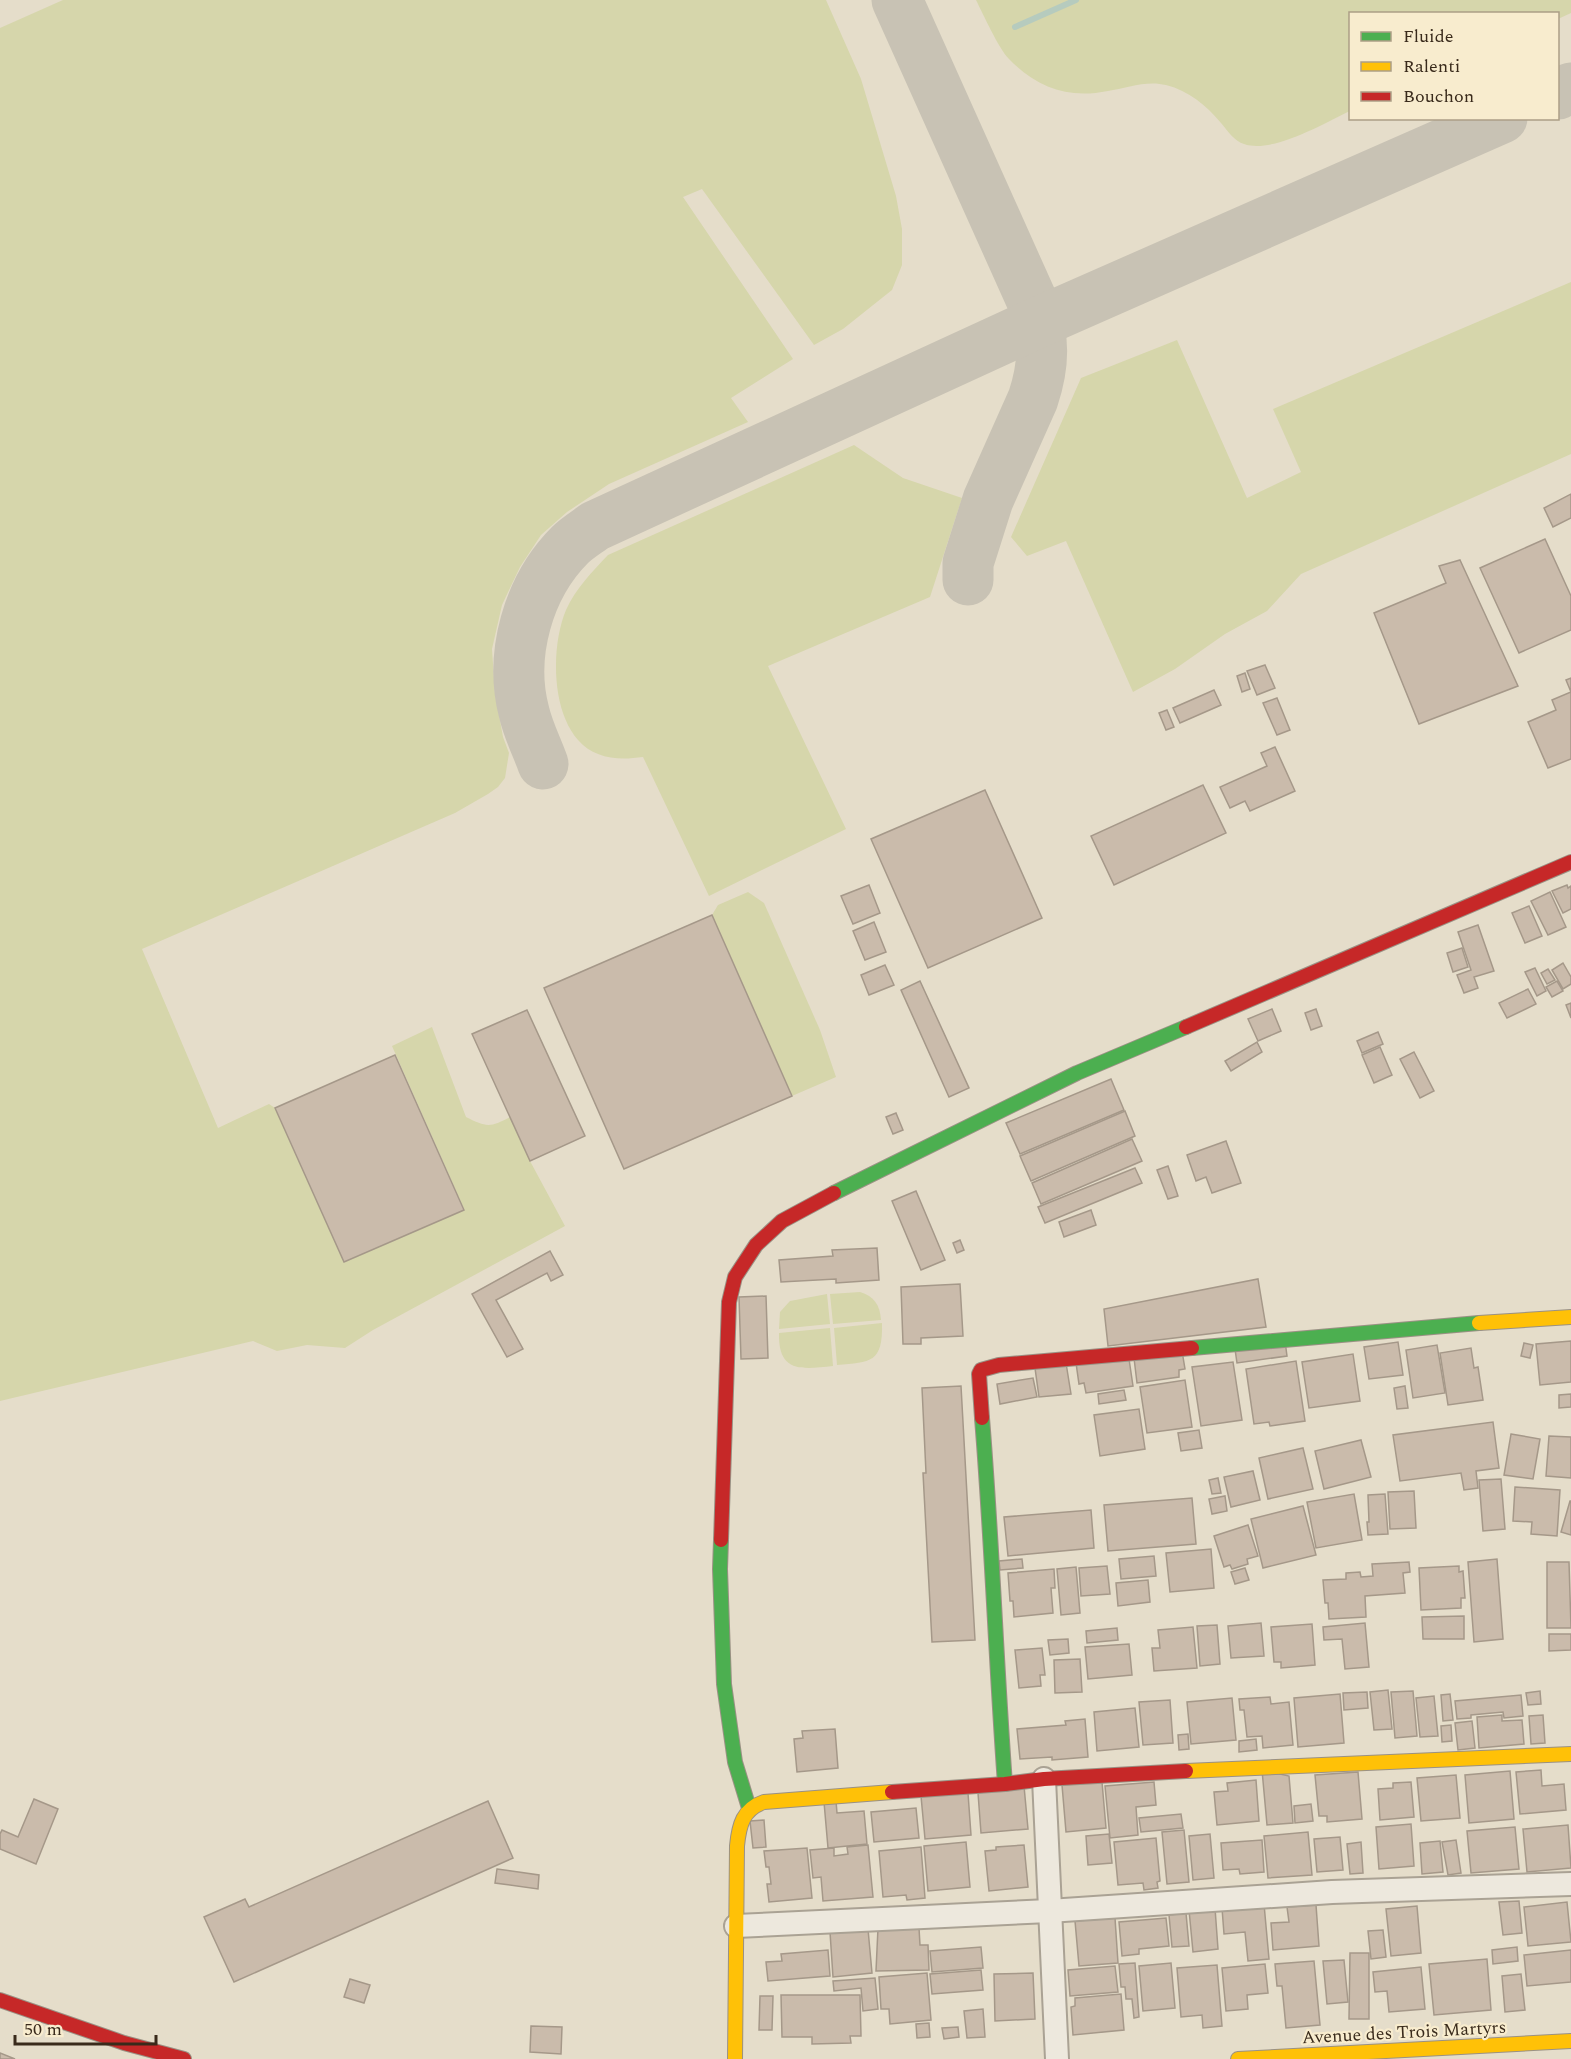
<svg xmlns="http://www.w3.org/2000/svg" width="1571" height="2059" font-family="Spectral,serif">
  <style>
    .green { fill: #d6d6ab }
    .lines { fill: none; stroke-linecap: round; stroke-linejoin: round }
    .stream { stroke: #b6cbbe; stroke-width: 6 }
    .taxiway { stroke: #c8c2b4; stroke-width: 51 }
    .building { fill: #cabbab; stroke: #a59889; stroke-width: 1.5 }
    .street-casing { stroke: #aaa294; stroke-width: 26 }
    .fast-casing { stroke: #9a9184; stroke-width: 16 }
    .slow-casing { stroke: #9a9184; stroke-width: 16 }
    .jam-casing { stroke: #9a9184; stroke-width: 16 }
    .street { stroke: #ede8dd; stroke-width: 22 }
    .fast { stroke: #4caf50; stroke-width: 14 }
    .slow { stroke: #ffc107; stroke-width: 14 }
    .jam { stroke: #c62828; stroke-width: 14 }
    .labels { text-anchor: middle; stroke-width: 4.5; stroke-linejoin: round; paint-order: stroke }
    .street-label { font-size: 18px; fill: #392a1b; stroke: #f8ecce }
  </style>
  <rect width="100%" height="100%" fill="#e5ddca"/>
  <g class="green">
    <path d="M63,0H826L861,79L896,196L902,229V265L892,290L843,329L814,345L702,189L683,197L793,359L731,398L748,422L609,484L567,512L541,535L520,567L502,605L492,649L495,693L503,737L509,753L505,778L498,787L488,794L455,813L142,949L218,1128L269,1104L275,1108L344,1262L464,1209L392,1046L432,1027L466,1117C486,1127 490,1128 510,1117L530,1161L565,1226L373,1330L345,1348L307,1345L277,1351L253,1341L0,1401V28Z"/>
    <path d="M976,0H1571V13L1558,19V14H1350V111C1324,123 1273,154 1244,144C1235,142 1227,130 1221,123C1206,105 1189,91 1166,85C1147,80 1126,88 1108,91C1068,99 1037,88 1009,59C999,49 983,14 976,0Z"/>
    <path d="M1571,282V454L1301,574L1267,611L1225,634L1175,669L1133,692L1066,541L1027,556L1011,537L1081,378L1177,340L1247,498L1301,472L1273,409Z"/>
    <path d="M854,445L903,478L962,498L930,597L768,666L846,829L709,896L643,757C628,759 613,760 598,754C550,735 549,650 566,610C576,588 592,572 608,555Z"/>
    <path d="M748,892L764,903L820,1030L836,1077L792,1096L712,915L718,905Z"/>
    <path d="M860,1292C874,1296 880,1305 881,1320L833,1324L830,1294Z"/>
    <path d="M827,1294L830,1324L779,1329L780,1312L790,1301Z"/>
    <path d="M882,1323C883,1363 871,1362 837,1365L834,1328Z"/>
    <path d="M830,1328L833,1366C803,1369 778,1374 779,1333Z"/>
  </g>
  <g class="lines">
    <path class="stream" d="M1015,27L1076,0"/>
    <g class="taxiway">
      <path d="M897,0L1033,303C1044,338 1045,363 1033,399L988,500L968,563V580"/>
      <path d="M1558,94L1571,88"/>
      <path d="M543,764C537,747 528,730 524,712C509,655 528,587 570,545C577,538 587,532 595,526L1039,322L1502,118"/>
    </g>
  </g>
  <g class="building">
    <path d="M1571,494V518L1553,527L1544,508Z"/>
    <path d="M1545,539L1571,596V630L1519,653L1480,568Z"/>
    <path d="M1460,560L1518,686L1419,724L1374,613L1446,583L1439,566Z"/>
    <path d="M1265,665L1275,688L1257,695L1247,671Z"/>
    <path d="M1245,673L1250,689L1242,692L1237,676Z"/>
    <path d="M1571,678V759L1548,768L1528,722L1556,710L1552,700L1571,692L1566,680Z"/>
    <path d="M1214,690L1221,705L1180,723L1173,708Z"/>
    <path d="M1277,698L1290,730L1277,735L1263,703Z"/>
    <path d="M1167,710L1174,727L1166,730L1159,713Z"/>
    <path d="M1275,747L1295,791L1250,811L1245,801L1230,808L1220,787L1267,766L1261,753Z"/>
    <path d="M1203,785L1226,833L1114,885L1091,836Z"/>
    <path d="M985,790L1042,918L928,968L871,839Z"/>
    <path d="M869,885L880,913L853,924L841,896Z"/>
    <path d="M1567,885L1568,888L1571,886V909L1563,913L1552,891Z"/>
    <path d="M1550,892L1566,927L1548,935L1531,901Z"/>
    <path d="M1529,906L1542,936L1525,943L1512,913Z"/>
    <path d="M712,915L792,1096L624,1169L544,988Z"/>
    <path d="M874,922L886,952L865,960L853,931Z"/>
    <path d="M1478,925L1494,971L1474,977L1478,988L1464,993L1457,975L1471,970L1458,932Z"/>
    <path d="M1462,948L1468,967L1453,972L1447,953Z"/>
    <path d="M1563,963L1571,977V984L1563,989L1552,970Z"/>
    <path d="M885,965L894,985L869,995L861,975Z"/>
    <path d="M1535,968L1546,991L1537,996L1525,972Z"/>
    <path d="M1548,969L1555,980L1547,984L1541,973Z"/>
    <path d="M920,981L969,1088L949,1097L901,990Z"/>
    <path d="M1557,981L1563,991L1552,997L1546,987Z"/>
    <path d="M1528,989L1536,1004L1507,1018L1499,1003Z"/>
    <path d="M1571,1003V1018L1566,1005Z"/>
    <path d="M1272,1009L1281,1031L1258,1041L1248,1019Z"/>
    <path d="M1316,1009L1322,1026L1311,1030L1305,1013Z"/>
    <path d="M527,1010L585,1136L530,1161L472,1034Z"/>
    <path d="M1378,1032L1383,1044L1362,1053L1357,1041Z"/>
    <path d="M1257,1042L1262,1052L1231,1071L1225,1061Z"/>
    <path d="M1380,1047L1392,1075L1374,1083L1362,1055Z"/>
    <path d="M1414,1052L1434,1091L1420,1098L1400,1059Z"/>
    <path d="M395,1055L464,1210L344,1262L275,1108Z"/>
    <path d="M1111,1079L1124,1110L1020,1154L1006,1123Z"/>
    <path d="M1125,1111L1135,1136L1031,1181L1020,1156Z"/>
    <path d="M896,1113L903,1130L893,1134L886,1117Z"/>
    <path d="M1132,1139L1142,1161L1041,1204L1032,1183Z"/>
    <path d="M1226,1141L1241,1183L1212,1193L1206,1177L1196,1181L1187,1155Z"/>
    <path d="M1168,1166L1178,1196L1168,1199L1157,1170Z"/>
    <path d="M1135,1168L1142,1183L1045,1223L1038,1207Z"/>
    <path d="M916,1191L945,1260L921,1270L892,1201Z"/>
    <path d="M1091,1210L1096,1225L1064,1237L1059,1222Z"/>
    <path d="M960,1240L964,1250L957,1253L953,1243Z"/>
    <path d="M877,1248L879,1280L836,1283V1279L781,1282L779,1260L833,1256L832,1250Z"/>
    <path d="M550,1251L563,1275L551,1281L547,1273L496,1300L523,1349L507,1357L472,1294Z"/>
    <path d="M1258,1279L1266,1327L1108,1346L1104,1309Z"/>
    <path d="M960,1284L963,1336L921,1338V1344H903L901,1287Z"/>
    <path d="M766,1296L768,1358L741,1359L739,1297Z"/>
    <path d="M1285,1341L1287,1356L1237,1363L1235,1349Z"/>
    <path d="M1571,1341V1382L1540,1385L1536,1344Z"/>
    <path d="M1398,1342L1403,1375L1369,1379L1364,1347Z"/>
    <path d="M1524,1343L1533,1345L1530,1358L1521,1356Z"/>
    <path d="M1437,1345L1445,1393L1413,1398L1406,1350Z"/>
    <path d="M1471,1348L1474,1368L1478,1367L1483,1400L1448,1405L1440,1353Z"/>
    <path d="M1182,1351L1185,1369L1179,1370V1377L1137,1383L1134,1358Z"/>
    <path d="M1353,1354L1360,1401L1309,1408L1302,1362Z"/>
    <path d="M1129,1359L1133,1386L1086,1393L1084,1383L1079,1384L1076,1363Z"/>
    <path d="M1296,1361L1305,1421L1270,1426L1269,1422L1254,1424L1246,1369Z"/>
    <path d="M1233,1362L1242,1420L1201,1426L1192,1367Z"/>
    <path d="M1066,1363L1071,1394L1039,1397L1035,1368Z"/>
    <path d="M1033,1378L1037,1397L1000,1404L997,1384Z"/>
    <path d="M1185,1380L1192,1427L1147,1433L1140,1387Z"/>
    <path d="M961,1386L975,1640L932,1642L923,1473H926L922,1388Z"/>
    <path d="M1405,1386L1408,1408L1397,1409L1394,1388Z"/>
    <path d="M1124,1390L1126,1400L1099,1404L1098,1394Z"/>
    <path d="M1571,1394V1407L1559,1408V1395Z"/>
    <path d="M1139,1409L1145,1449L1100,1456L1094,1415Z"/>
    <path d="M1493,1422L1499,1468L1476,1471L1478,1488L1464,1490L1461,1473L1400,1481L1393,1435Z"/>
    <path d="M1199,1430L1202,1448L1181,1451L1178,1433Z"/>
    <path d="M1511,1434L1540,1439L1533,1479L1504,1475Z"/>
    <path d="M1549,1436L1571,1437V1478L1546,1476Z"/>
    <path d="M1361,1440L1371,1477L1324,1489L1315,1451Z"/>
    <path d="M1303,1448L1313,1489L1268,1499L1259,1458Z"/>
    <path d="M1253,1471L1260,1500L1231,1507L1224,1477Z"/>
    <path d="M1218,1478L1221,1493L1212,1494L1209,1480Z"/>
    <path d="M1501,1479L1505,1529L1483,1531L1479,1480Z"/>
    <path d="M1515,1487L1560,1490L1557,1536L1531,1534L1532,1522L1513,1521Z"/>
    <path d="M1414,1491L1416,1528L1390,1529L1388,1492Z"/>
    <path d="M1354,1494L1362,1540L1316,1548L1307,1502Z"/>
    <path d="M1385,1494L1388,1534L1368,1535L1367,1522H1369L1368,1495Z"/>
    <path d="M1225,1496L1227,1511L1212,1514L1209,1499Z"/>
    <path d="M1192,1498L1196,1544L1108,1551L1104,1505Z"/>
    <path d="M1570,1501H1571V1535L1561,1532Z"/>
    <path d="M1303,1506L1316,1555L1263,1568L1251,1519Z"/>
    <path d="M1091,1510L1094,1548L1008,1556L1004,1517Z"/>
    <path d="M1248,1525L1258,1556L1247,1559L1248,1564L1232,1569L1230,1565L1224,1567L1214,1536Z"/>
    <path d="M1211,1549L1214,1588L1170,1592L1166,1553Z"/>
    <path d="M1154,1556L1156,1576L1121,1579L1119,1559Z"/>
    <path d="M1022,1559L1023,1568L1000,1570L999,1561Z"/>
    <path d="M1497,1559L1503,1639L1474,1642L1468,1562Z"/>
    <path d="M1409,1562L1410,1572L1403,1573L1405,1593L1365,1596L1366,1617L1329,1619L1328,1603H1325L1323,1580L1346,1579V1573L1360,1572L1361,1577L1373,1576L1372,1564Z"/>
    <path d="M1547,1562H1569L1571,1628H1547Z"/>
    <path d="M1107,1566L1110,1594L1081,1596L1079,1568Z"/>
    <path d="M1459,1566V1572L1463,1571L1465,1598H1461V1608L1421,1610L1419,1568Z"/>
    <path d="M1076,1567L1080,1613L1061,1615L1057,1569Z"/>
    <path d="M1245,1568L1249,1580L1235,1584L1231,1572Z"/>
    <path d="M1054,1569L1055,1588H1051L1053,1613L1014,1617L1013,1601H1010L1008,1573Z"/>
    <path d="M1148,1580L1150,1602L1118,1606L1116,1583Z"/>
    <path d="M1464,1616V1639H1423L1422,1617Z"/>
    <path d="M1261,1623L1264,1656L1231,1658L1228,1626Z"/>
    <path d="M1365,1623L1369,1667L1345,1669L1342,1639L1324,1640L1323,1627Z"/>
    <path d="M1312,1624L1315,1665L1281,1668V1662H1274L1271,1627Z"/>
    <path d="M1217,1625L1220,1664L1200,1666L1197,1626Z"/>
    <path d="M1193,1627L1197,1668L1154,1671L1152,1648H1160L1158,1630Z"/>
    <path d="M1117,1628L1118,1640L1087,1643L1086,1631Z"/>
    <path d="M1549,1634H1571V1650L1549,1651Z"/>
    <path d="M1068,1639L1069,1653L1050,1655L1048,1640Z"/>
    <path d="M1129,1644L1132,1675L1088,1679L1085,1647Z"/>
    <path d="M1042,1648L1045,1675H1040L1041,1686L1019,1688L1015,1650Z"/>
    <path d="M1080,1659L1082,1692L1055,1693L1054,1660Z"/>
    <path d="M1388,1690L1392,1729L1374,1730L1370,1692Z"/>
    <path d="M1413,1691L1417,1736L1395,1738L1391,1692Z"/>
    <path d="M1540,1691L1541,1704L1528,1705L1526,1693Z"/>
    <path d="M1367,1692L1368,1708L1344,1710L1343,1693Z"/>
    <path d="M1340,1694L1344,1743L1298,1747L1294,1698Z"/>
    <path d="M1450,1694L1453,1720L1443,1721L1441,1695Z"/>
    <path d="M1521,1695L1523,1716L1504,1718L1503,1712L1471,1715V1718L1457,1719L1455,1701Z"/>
    <path d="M1434,1696L1438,1736L1420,1737L1416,1698Z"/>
    <path d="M1270,1697L1271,1704L1289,1702L1293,1745L1263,1748L1262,1736L1247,1737L1244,1710H1240L1239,1699Z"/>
    <path d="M1232,1698L1236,1740L1191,1744L1187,1702Z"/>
    <path d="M1170,1700L1173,1743L1143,1745L1139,1702Z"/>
    <path d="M1135,1708L1139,1747L1097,1751L1094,1712Z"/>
    <path d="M1502,1715V1721L1522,1720L1524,1744L1479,1748L1477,1717Z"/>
    <path d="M1543,1715L1545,1743L1531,1744L1529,1716Z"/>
    <path d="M1085,1719L1088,1757L1052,1760V1757L1020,1759L1017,1729L1066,1725L1065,1721Z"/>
    <path d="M1472,1721L1475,1748L1458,1750L1455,1723Z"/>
    <path d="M1451,1725L1452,1741L1442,1742L1441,1726Z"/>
    <path d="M835,1729L838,1768L797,1772L794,1739L803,1738L802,1731Z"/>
    <path d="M1188,1734L1189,1749L1179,1750L1178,1735Z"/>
    <path d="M1256,1739L1257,1750L1239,1752V1741Z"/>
    <path d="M1262,1770L1289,1776L1293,1823L1267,1825Z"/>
    <path d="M1541,1770L1542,1786L1564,1784L1566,1810L1520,1814L1516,1772Z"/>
    <path d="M1510,1771L1514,1819L1469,1823L1465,1775Z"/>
    <path d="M1358,1772L1362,1819L1327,1822V1816H1319L1315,1775Z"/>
    <path d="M1456,1775L1460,1818L1421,1821L1417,1778Z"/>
    <path d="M1256,1780L1259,1821L1217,1825L1214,1792L1228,1791L1227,1783Z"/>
    <path d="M1102,1782L1106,1828L1066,1832L1062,1785Z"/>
    <path d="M1154,1782L1156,1805L1136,1807L1138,1835L1110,1838L1105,1786Z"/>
    <path d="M1411,1782L1414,1817L1380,1820L1378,1789L1393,1788V1783Z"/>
    <path d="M1024,1786L1028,1829L981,1833L978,1793Z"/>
    <path d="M968,1793L971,1835L925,1839L921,1796Z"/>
    <path d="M34,1799L58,1809L36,1864L0,1849V1834L2,1830L18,1837Z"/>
    <path d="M488,1801L513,1858L234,1982L204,1917L245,1899L249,1907Z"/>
    <path d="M836,1801L837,1813L864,1811L867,1844L828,1848L824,1802Z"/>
    <path d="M1311,1804L1313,1821L1295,1823L1294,1806Z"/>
    <path d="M916,1808L919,1838L874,1842L871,1812Z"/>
    <path d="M1181,1814L1183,1828L1141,1832L1139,1818Z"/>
    <path d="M764,1820L766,1847L753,1848L750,1821Z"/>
    <path d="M1411,1824L1414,1866L1379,1869L1376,1827Z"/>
    <path d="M1568,1825L1571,1868L1527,1872L1523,1829Z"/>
    <path d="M1515,1827L1519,1869L1471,1873L1467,1831Z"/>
    <path d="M1184,1830L1189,1882L1167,1884L1162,1832Z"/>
    <path d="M1308,1832L1312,1875L1268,1878L1264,1836Z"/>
    <path d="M1109,1834L1112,1863L1088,1865L1086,1836Z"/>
    <path d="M1210,1834L1214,1878L1193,1880L1189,1836Z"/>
    <path d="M1340,1837L1343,1870L1317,1872L1314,1839Z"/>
    <path d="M1156,1838L1160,1881L1157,1882L1158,1888L1144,1890L1143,1883L1118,1885L1114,1842Z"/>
    <path d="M1262,1840L1264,1872L1240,1874L1239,1869L1223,1870L1221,1843Z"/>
    <path d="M1456,1840L1461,1873L1448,1875L1442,1842Z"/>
    <path d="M1440,1841L1443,1872L1422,1874L1420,1843Z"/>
    <path d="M966,1842L970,1887L928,1891L924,1846Z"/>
    <path d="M1361,1842L1363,1873L1350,1874L1347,1844Z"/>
    <path d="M868,1845L873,1897L823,1901L821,1877L813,1878L810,1850L834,1848V1856L848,1854L847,1847Z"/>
    <path d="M1024,1845L1028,1887L989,1891L985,1851L996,1850V1847Z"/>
    <path d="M921,1847L925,1898L907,1900L906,1895L883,1897L879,1851Z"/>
    <path d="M807,1848L812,1898L769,1902L767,1884H771L769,1867H766L764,1851Z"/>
    <path d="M497,1869L539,1875L538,1889L495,1883Z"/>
    <path d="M1519,1901L1522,1933L1503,1935L1499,1902Z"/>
    <path d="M1567,1902L1571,1942L1528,1946L1524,1907Z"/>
    <path d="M1264,1904L1269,1959L1248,1961L1245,1932L1224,1934L1222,1908Z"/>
    <path d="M1316,1905L1319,1946L1273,1950L1271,1923L1289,1922L1287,1907Z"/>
    <path d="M1417,1906L1421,1953L1391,1956L1386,1909Z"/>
    <path d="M1215,1908L1218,1949L1193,1952L1189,1910Z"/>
    <path d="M1186,1913L1189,1946L1172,1947L1169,1915Z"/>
    <path d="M1115,1918L1118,1963L1079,1966L1075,1921Z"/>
    <path d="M1166,1918L1169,1946L1139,1949V1954L1122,1956L1119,1922Z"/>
    <path d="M878,1928H919L920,1945H928L929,1970L876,1971Z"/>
    <path d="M868,1929L872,1973L833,1977L830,1932Z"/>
    <path d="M1383,1930L1386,1957L1371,1959L1368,1931Z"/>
    <path d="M981,1947L983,1968L932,1972L930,1951Z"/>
    <path d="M1517,1947L1518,1961L1493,1964L1492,1950Z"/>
    <path d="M828,1950L830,1976L768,1981L766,1962L782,1961L781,1954Z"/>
    <path d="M1571,1950V1982L1527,1986L1524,1955Z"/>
    <path d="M1350,1953H1369V2019H1349Z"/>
    <path d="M1487,1959L1491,2010L1434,2015L1429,1964Z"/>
    <path d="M1344,1960L1348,2002L1327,2004L1323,1961Z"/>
    <path d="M1314,1961L1320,2025L1286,2028L1282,1986H1277L1275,1964Z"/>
    <path d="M1135,1963L1139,2017L1134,2018L1132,1999H1126L1125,1987H1121L1119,1964Z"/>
    <path d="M1171,1963L1175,2008L1143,2011L1139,1966Z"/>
    <path d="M1265,1964L1268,1993L1247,1995L1248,2009L1226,2011L1222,1968Z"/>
    <path d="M1217,1965L1222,2026L1203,2028L1202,2015L1181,2017L1177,1968Z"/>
    <path d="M1115,1966L1118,1992L1070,1996L1068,1970Z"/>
    <path d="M1421,1967L1425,2009L1389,2012L1387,1991L1375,1992L1373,1972Z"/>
    <path d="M981,1970L983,1990L932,1994L930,1974Z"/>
    <path d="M927,1973L931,2020L890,2024L889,2009H881L879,1977Z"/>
    <path d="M1033,1973L1035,2019L995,2021L994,1974Z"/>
    <path d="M1521,1974L1525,2010L1505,2012L1502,1976Z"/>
    <path d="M875,1978L878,2009L863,2011L861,1988L834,1991L833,1981Z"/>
    <path d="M350,1979L370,1985L364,2003L344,1997Z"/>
    <path d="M1121,1994L1124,2030L1073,2035L1071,2007L1075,2006V1998Z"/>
    <path d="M781,1995H860L861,2036H850L851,2043L812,2044V2037H782Z"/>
    <path d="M760,1996H773L772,2030H759Z"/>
    <path d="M983,2009L985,2037L967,2038L964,2011Z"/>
    <path d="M929,2023L930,2037L917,2038L916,2024Z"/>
    <path d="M531,2026L562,2027L561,2054L530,2052Z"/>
    <path d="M958,2027L959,2037L944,2039L942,2028Z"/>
    <path d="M0,2053L15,2059H0Z"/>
  </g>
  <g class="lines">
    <g class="street-casing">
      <g id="street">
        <path d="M1044,1779L1057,2059"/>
        <path d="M736,1926L1049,1911L1332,1892L1571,1884"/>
      </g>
    </g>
    <g class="fast-casing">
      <g id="fast">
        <path d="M834,1193L1077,1073L1186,1027"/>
        <path d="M1192,1348L1479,1323"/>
        <path d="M982,1418C992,1540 996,1662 1005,1784"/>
        <path d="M721,1540L720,1569L724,1684L735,1762L749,1808"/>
      </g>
    </g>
    <g class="slow-casing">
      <g id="slow">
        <path d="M1479,1323L1571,1317"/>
        <path d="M1186,1771L1571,1754"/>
        <path d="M735,2059L737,1846C739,1825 743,1809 764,1802L892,1792"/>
        <path d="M1238,2059L1571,2041"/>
      </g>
    </g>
    <g class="jam-casing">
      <g id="jam">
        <path d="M1186,1027L1571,862"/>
        <path d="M982,1418L979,1374L981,1370L999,1365L1192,1348"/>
        <path d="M721,1540L729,1302L735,1277L756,1245L782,1221L834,1193"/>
        <path d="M892,1792L1005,1784L1044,1779L1186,1771"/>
        <path d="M0,2000L124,2043L184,2059"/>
      </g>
    </g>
    <use href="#street" class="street"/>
    <use href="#fast" class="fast"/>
    <use href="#slow" class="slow"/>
    <use href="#jam" class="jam"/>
  </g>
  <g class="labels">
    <g class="street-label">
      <text transform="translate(1404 2032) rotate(-3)" y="6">Avenue des Trois Martyrs</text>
    </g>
  </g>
  <rect x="1349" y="12" width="210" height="108" fill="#f8ecce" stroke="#ac9e86" stroke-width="1.5"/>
  <rect x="1361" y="32" width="30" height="9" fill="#4caf50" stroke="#ac9e86" stroke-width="1.5"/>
  <text x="1403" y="42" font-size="18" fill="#392a1b">Fluide</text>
  <rect x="1361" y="62" width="30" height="9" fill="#ffc107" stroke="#ac9e86" stroke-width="1.5"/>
  <text x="1403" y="72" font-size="18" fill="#392a1b">Ralenti</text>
  <rect x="1361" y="92" width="30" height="9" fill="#c62828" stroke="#ac9e86" stroke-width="1.5"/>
  <text x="1403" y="102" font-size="18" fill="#392a1b">Bouchon</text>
  <path d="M15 2035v9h141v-9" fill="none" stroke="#392a1b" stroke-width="3"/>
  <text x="24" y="2035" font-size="18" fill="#392a1b" stroke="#f8ecce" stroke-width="4.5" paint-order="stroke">50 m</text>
</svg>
